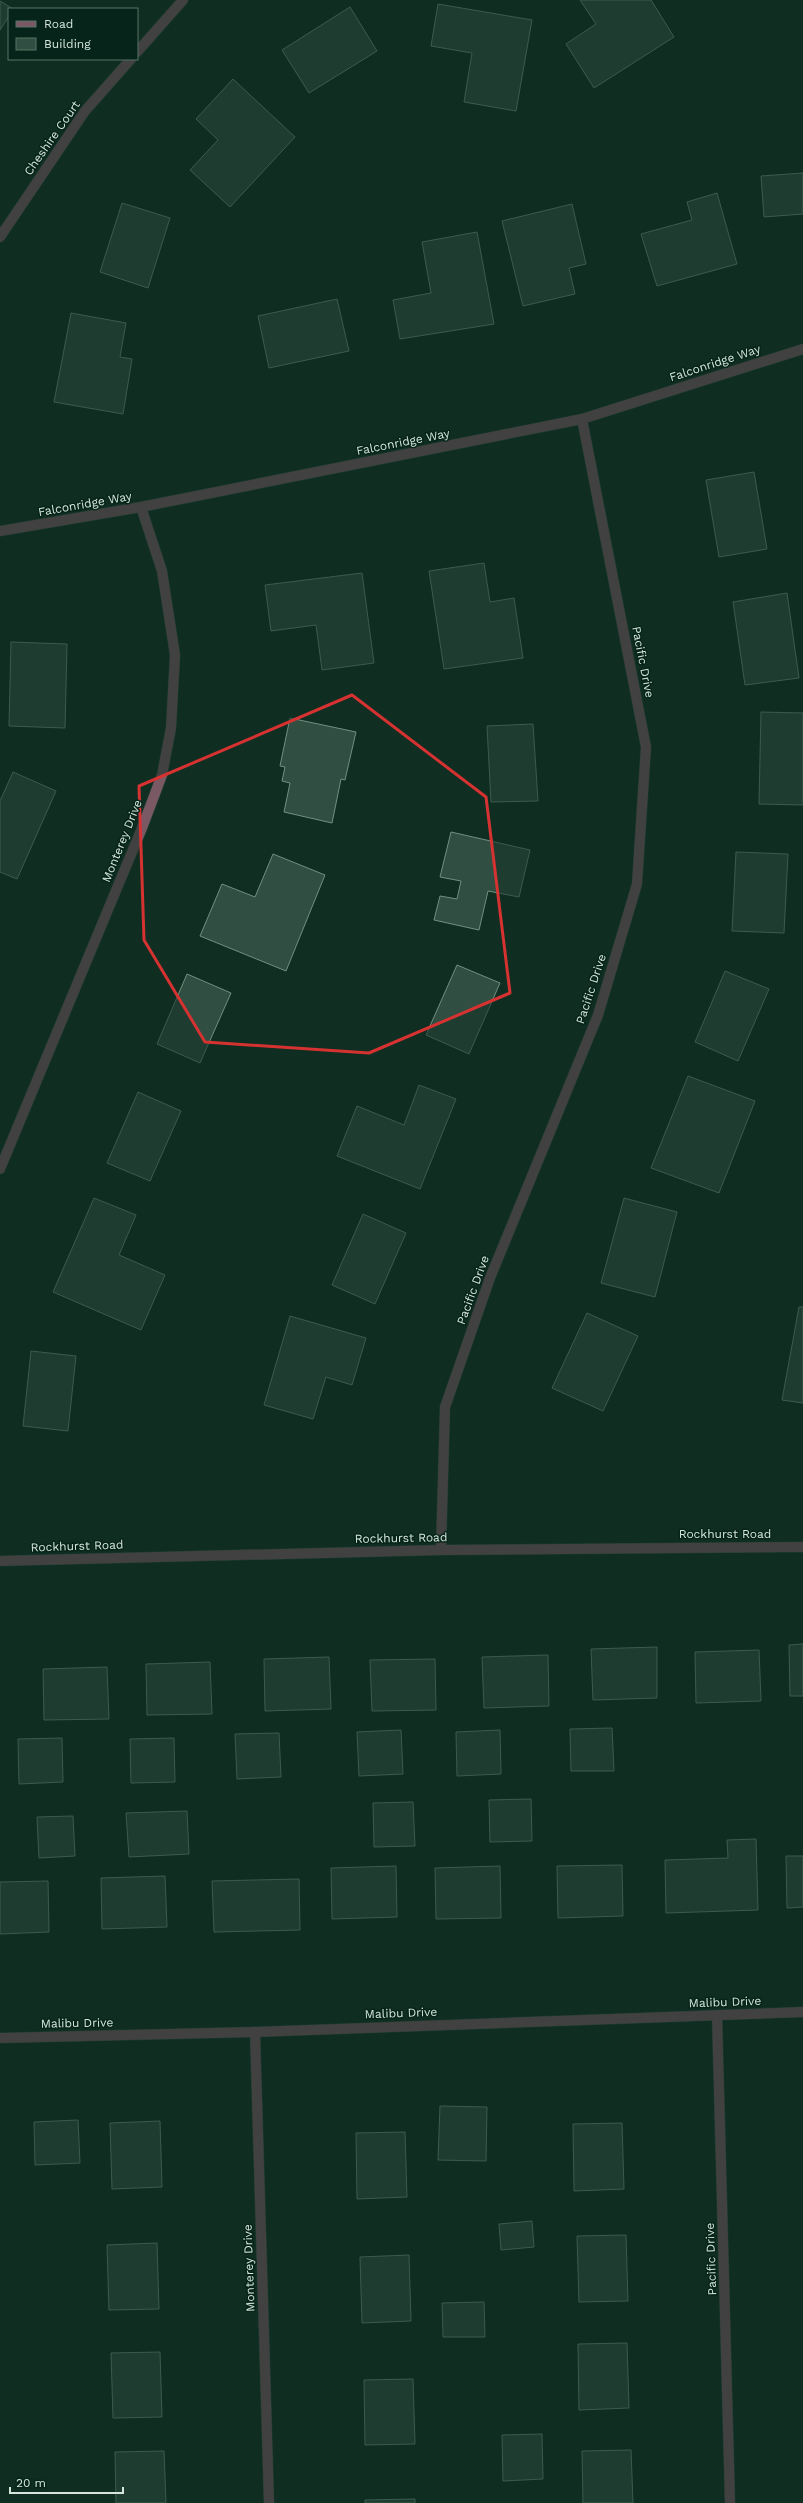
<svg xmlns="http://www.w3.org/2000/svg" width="803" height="2503" font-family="'Work Sans',sans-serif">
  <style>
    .building { fill: #304e41; stroke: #719182 }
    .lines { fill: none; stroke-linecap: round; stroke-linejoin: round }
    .minor-casing { stroke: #304b40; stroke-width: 11 }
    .tertiary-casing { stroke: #304b40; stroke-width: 11 }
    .minor { stroke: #7a5964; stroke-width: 10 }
    .tertiary { stroke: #7a5964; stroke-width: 10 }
    .marked { fill: none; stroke: #d63231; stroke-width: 3; stroke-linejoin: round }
    .labels { text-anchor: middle; stroke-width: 3; stroke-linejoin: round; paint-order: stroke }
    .street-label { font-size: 12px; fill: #d5e6dd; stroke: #062419 }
  </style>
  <rect width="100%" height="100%" fill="#102e22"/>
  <g class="building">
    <path d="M580,0H651L674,37L594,88L566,44L596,24Z"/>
    <path d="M0,1L13,9H9V16L0,30Z"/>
    <path d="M438,4L532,20L516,111L464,102L472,53L431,46Z"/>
    <path d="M350,7L377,51L309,93L282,50Z"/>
    <path d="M233,79L295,137L230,207L190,170L218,140L196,119Z"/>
    <path d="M803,173V214L764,217L761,176Z"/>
    <path d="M717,193L737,264L657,286L641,234L692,220L687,202Z"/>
    <path d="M122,203L170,218L148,288L100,272Z"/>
    <path d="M572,204L586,264L569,268L575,294L523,306L502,221Z"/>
    <path d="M477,232L494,324L400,339L393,300L431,293L422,242Z"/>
    <path d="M337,299L349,351L269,368L258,316Z"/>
    <path d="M71,313L126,323L120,357L132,359L123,414L54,402Z"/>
    <path d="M754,472L767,549L719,557L706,480Z"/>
    <path d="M484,563L490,602L514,598L523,658L444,669L429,571Z"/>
    <path d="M362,573L374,663L322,670L316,625L271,631L265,585Z"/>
    <path d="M787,593L799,678L745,685L733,602Z"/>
    <path d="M11,642L67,644L65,728L9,726Z"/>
    <path d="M761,712L803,713V805L759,804Z"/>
    <path d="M290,718L356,732L345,780L341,779L332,823L284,812L290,783L282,781L285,767L280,766Z"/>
    <path d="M533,724L538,801L491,802L487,726Z"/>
    <path d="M13,772L56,791L17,879L0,872V801Z"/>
    <path d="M451,832L530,850L519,897L488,891L479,930L434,920L440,896L457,899L461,881L440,877Z"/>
    <path d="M736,852L788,854L784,933L732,931Z"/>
    <path d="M273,854L325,875L286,971L200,936L222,884L255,897Z"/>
    <path d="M457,965L500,983L469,1054L426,1035Z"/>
    <path d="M725,971L769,989L738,1061L695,1042Z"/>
    <path d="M187,974L231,993L200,1063L157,1044Z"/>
    <path d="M688,1076L755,1101L719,1193L651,1168Z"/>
    <path d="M419,1085L456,1099L420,1189L337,1156L357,1106L404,1125Z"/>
    <path d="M138,1092L181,1111L150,1181L107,1163Z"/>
    <path d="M94,1198L136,1215L119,1255L165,1275L141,1330L53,1292Z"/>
    <path d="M624,1198L677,1212L655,1297L601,1283Z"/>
    <path d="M363,1214L406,1233L375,1304L332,1285Z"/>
    <path d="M799,1307H803V1403L782,1400Z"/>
    <path d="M587,1313L638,1336L603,1411L552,1388Z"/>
    <path d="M290,1316L366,1338L352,1385L326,1377L313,1419L264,1405Z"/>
    <path d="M31,1351L76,1356L68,1431L23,1426Z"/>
    <path d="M803,1644V1696H790L789,1645Z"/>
    <path d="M657,1647V1698L593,1700L591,1649Z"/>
    <path d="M759,1650L761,1701L696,1703L695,1652Z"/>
    <path d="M548,1655L549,1706L484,1708L482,1657Z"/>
    <path d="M329,1657L331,1709L265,1711L264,1659Z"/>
    <path d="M435,1659L436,1710L372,1711L370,1660Z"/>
    <path d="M210,1662L212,1714L147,1715L146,1664Z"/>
    <path d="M107,1667L109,1719L44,1720L43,1669Z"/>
    <path d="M612,1728L614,1771H571L570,1729Z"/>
    <path d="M401,1730L403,1774L359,1776L357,1732Z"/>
    <path d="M500,1730L501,1774L457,1776L456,1732Z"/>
    <path d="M279,1733L281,1777L237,1779L235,1734Z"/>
    <path d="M62,1738L63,1782L19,1784L18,1739Z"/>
    <path d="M174,1738L175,1782L131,1783L130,1739Z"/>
    <path d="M531,1799L532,1841L490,1842L489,1800Z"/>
    <path d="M413,1802L415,1846L374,1847L373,1803Z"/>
    <path d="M187,1811L189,1854L129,1857L126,1813Z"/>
    <path d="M73,1816L75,1856L39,1858L37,1817Z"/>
    <path d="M756,1839L758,1910L666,1913L665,1860L728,1858L727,1840Z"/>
    <path d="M786,1856H803V1907L787,1908Z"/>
    <path d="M622,1865L623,1916L558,1918L557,1866Z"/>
    <path d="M396,1866L397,1917L332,1919L331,1868Z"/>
    <path d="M500,1866L501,1918L436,1919L435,1868Z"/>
    <path d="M165,1876L167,1927L102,1929L101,1878Z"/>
    <path d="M299,1879L300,1930L214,1932L212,1881Z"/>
    <path d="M48,1881L49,1932L0,1934V1882Z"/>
    <path d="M440,2106L487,2107L486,2161L438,2160Z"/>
    <path d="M78,2120L80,2163L35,2165L34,2122Z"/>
    <path d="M160,2121L162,2187L112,2189L110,2123Z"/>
    <path d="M622,2123L624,2189L574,2191L573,2124Z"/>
    <path d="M405,2132L407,2197L357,2199L356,2133Z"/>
    <path d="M532,2221L534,2247L501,2250L499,2224Z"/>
    <path d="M626,2235L628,2301L579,2302L577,2236Z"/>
    <path d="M157,2243L159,2309L109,2310L107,2245Z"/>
    <path d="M409,2255L411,2321L362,2323L360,2257Z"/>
    <path d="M484,2302L485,2337H443L442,2303Z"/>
    <path d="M627,2343L629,2408L579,2410L578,2344Z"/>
    <path d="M160,2352L162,2417L113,2418L111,2353Z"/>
    <path d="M413,2379L415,2444L365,2445L364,2380Z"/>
    <path d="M542,2434L543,2479L503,2481L502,2435Z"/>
    <path d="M631,2450L633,2503H583L582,2451Z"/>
    <path d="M164,2451L166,2503H116L115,2452Z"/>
    <path d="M415,2499V2503H365V2500Z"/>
  </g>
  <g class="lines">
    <g class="minor-casing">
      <g id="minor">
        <path d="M137,52L183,0"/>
        <path d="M0,237L85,111L131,59"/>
        <path d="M0,531L141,507L582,419L803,349"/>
        <path d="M0,1169L142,828L162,775L171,728L175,655L162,571L141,507"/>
        <path d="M441,1550L445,1407L490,1278L598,1015L637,884L646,747L582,419"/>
        <path d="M717,2015L730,2503"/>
        <path d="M255,2032L269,2503"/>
        <path d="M0,2038L255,2032L803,2012"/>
      </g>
    </g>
    <g class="tertiary-casing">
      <path id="tertiary" d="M0,1561L441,1550L803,1547"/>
    </g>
    <use href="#minor" class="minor"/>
    <use href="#tertiary" class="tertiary"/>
  </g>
  <path d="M0 0H803V2503H0ZM352,695L486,797L510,993L369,1053L205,1042L144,940L139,786Z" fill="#102e22" fill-opacity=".55" fill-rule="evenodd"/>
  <path class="marked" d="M352,695L486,797L510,993L369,1053L205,1042L144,940L139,786Z"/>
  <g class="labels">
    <g class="street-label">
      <text transform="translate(52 138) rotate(-55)" y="4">Cheshire Court</text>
      <text transform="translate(715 363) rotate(-18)" y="4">Falconridge Way</text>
      <text transform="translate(403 442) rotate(-11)" y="4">Falconridge Way</text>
      <text transform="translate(85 504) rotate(-10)" y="4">Falconridge Way</text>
      <text transform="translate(643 662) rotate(79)" y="4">Pacific Drive</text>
      <text transform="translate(122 841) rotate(-68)" y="4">Monterey Drive</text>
      <text transform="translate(591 989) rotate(-72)" y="4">Pacific Drive</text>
      <text transform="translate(473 1290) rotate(-70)" y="4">Pacific Drive</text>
      <text x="725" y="1538">Rockhurst Road</text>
      <text transform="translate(401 1538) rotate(-1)" y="4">Rockhurst Road</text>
      <text transform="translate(77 1546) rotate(-2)" y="4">Rockhurst Road</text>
      <text transform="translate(725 2002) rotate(-2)" y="4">Malibu Drive</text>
      <text transform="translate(401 2013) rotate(-2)" y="4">Malibu Drive</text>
      <text transform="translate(77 2023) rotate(-1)" y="4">Malibu Drive</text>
      <text transform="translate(711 2259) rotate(-92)" y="4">Pacific Drive</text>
      <text transform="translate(249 2268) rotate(-92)" y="4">Monterey Drive</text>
    </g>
  </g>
  <rect x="8" y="8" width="130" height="52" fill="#062419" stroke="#597267"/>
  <rect x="16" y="21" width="20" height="6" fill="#7a5964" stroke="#597267"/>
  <text x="44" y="28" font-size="12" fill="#d5e6dd">Road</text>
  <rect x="16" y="38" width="20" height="12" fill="#304e41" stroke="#597267"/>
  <text x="44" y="48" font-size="12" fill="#d5e6dd">Building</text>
  <path d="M10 2487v6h113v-6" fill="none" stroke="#d5e6dd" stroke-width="2"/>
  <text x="16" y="2487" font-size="12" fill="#d5e6dd" stroke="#062419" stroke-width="3" paint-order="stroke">20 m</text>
</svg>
